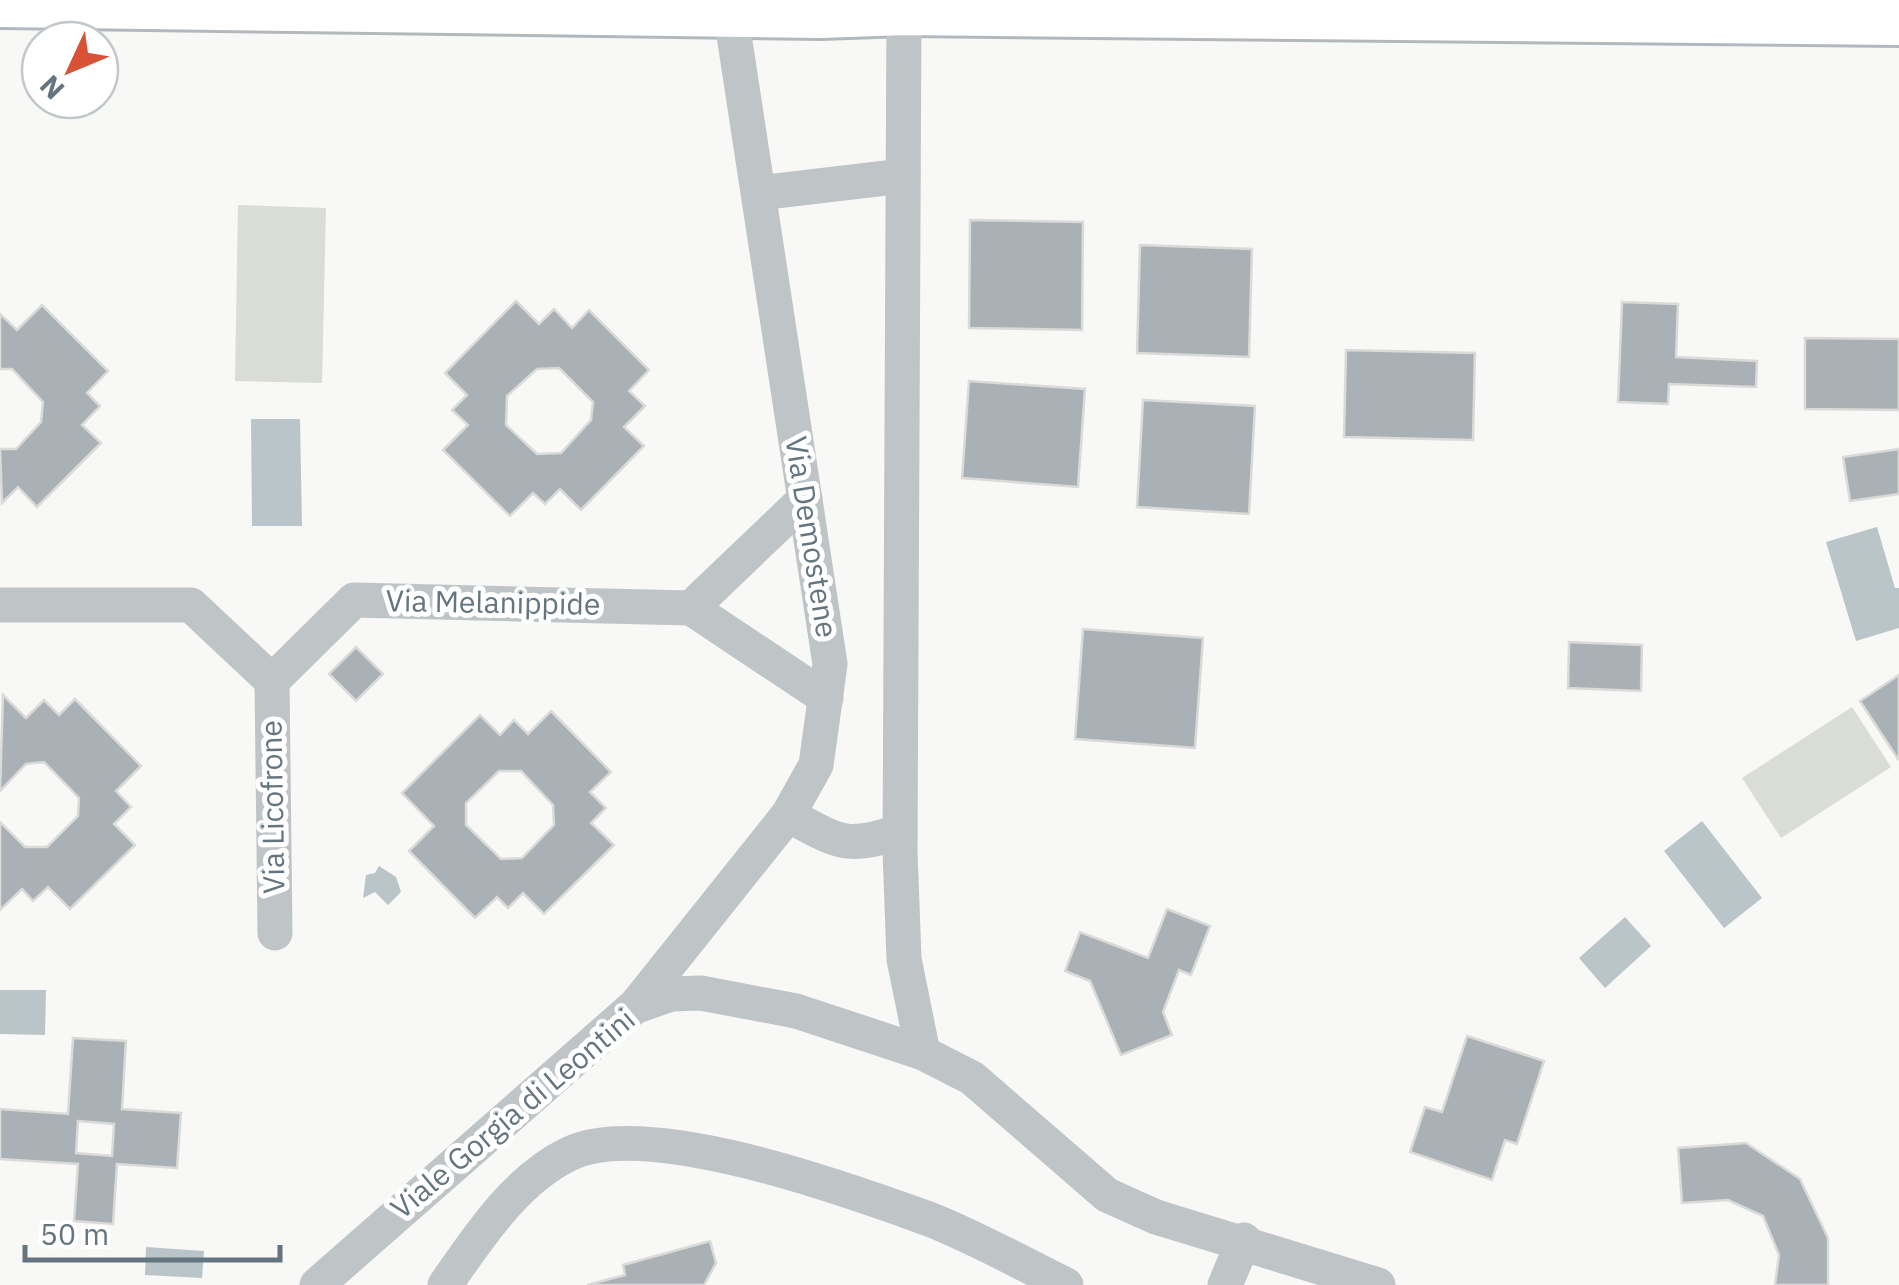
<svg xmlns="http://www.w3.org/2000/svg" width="1899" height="1285" font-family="'IBM Plex Sans',sans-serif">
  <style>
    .green { fill: #d9ddd5 }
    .water { fill: #b9c5c9 }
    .building { fill: #a9b1b6; stroke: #dadad8; stroke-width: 2.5; fill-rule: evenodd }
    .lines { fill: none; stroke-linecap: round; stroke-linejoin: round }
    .secondary-casing { stroke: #b2b8bc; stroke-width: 58 }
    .street { stroke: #bfc4c7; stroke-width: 35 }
    .secondary { stroke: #fff; stroke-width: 52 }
    .labels { text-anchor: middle; stroke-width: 10; stroke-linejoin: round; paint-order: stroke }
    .street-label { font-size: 30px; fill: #65757f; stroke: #fff }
  </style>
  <rect width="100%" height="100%" fill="#f8f8f6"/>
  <g class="green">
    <path d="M238,205L326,208L322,383L235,381Z"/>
    <path d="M1852,707L1891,767L1781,838L1742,778Z"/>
  </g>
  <g class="water">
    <path d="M251,419H300L302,526H252Z"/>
    <path d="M1877,527L1895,588H1899V628L1856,641L1826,542Z"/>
    <path d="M1702,821L1762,898L1724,928L1664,851Z"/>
    <path d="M379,866L396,877L401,892L388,905L375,892L363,898L366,875L375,873Z"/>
    <path d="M1625,917L1651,946L1605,988L1579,958Z"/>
    <path d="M0,990H46L45,1035L0,1034Z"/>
    <path d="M146,1247L204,1251L202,1278L145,1275Z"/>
  </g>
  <g class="building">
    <path d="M970,220L1083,222L1082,330L969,328Z"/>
    <path d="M1140,245L1252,249L1249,357L1137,353Z"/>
    <path d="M516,301L539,324L554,309L572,328L589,310L649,370L629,391L645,406L624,427L644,446L581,510L560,489L545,504L533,493L510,516L443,450L468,425L452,410L467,395L445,373ZM559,368L593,402L591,420L561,453L537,454L506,425L507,396L537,369Z"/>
    <path d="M1622,302L1678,304L1676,357L1757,361L1756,387L1669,384L1668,404L1618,402Z"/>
    <path d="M42,305L108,371L87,393L100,406L82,425L101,443L37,507L18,487L2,503L0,449H16L41,422L43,402L12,369H0V314L17,330Z"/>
    <path d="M1805,338L1899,339V410L1805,409Z"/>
    <path d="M1346,350L1475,353L1473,440L1344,437Z"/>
    <path d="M969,381L1085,389L1078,487L962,478Z"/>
    <path d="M1143,400L1255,406L1249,514L1137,507Z"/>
    <path d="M1899,449V494L1850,501L1843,457Z"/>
    <path d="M1083,629L1203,638L1195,748L1075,739Z"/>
    <path d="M1569,642L1642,645L1641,691L1568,688Z"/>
    <path d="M356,647L383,674L356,701L329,674Z"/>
    <path d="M1899,675V758L1898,759L1860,701Z"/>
    <path d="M3,695L26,718L44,700L59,715L75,699L141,766L116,791L131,807L114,824L135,845L70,909L48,887L33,901L22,889L0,910V822L25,847H47L78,816L79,798L44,762L26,764L0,791Z"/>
    <path d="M551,711L611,772L590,792L606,808L591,823L614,845L544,914L523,893L508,908L497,897L475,918L409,851L434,826L402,793L480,715L500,735L514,720L528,734ZM499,771H521L553,805L554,825L522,858L501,859L466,825V803Z"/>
    <path d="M1167,909L1210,926L1191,975L1179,970L1163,1012L1172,1035L1121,1055L1090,981L1065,971L1080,932L1148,958Z"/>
    <path d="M1467,1036L1544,1061L1517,1144L1505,1140L1492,1180L1410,1152L1425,1107L1442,1112Z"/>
    <path d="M73,1038L126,1041L122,1109L181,1113L177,1168L117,1164L113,1224L74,1221L78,1164L0,1159V1109L68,1114ZM78,1121L114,1124L112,1156L76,1153Z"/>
    <path d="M1746,1143L1800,1179L1828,1238V1285H1775L1779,1255L1763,1216L1728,1200L1682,1203L1678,1148Z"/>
    <path d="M710,1241L716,1263L704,1285H587L625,1275L623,1265Z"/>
  </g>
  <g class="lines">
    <g class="secondary-casing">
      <path id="secondary" d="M0,1L820,12L904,9L1899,19"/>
    </g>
    <g class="street">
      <path d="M904,9L900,851L904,959L923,1053"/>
      <path d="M759,193L903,176"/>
      <path d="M805,499L691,608L826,698"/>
      <path d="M0,605H191L272,681L354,600L691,608"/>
      <path d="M272,681L275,933"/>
      <path d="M788,815C837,841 846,851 900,831"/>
      <path d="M637,1004L788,815L816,765L830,664L730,9"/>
      <path d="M317,1285L634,1007L671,994L701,993L796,1011L923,1053L972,1078L1107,1195L1156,1217L1378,1285"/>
      <path d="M445,1285C478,1238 515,1180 569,1154C646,1116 849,1190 929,1219C975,1237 1021,1263 1066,1285"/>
      <path d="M1225,1285L1244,1240"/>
    </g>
    <use href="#secondary" class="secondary"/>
  </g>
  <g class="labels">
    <g class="street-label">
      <text transform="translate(811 537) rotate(81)" y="10">Via Demostene</text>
      <text transform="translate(493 603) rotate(1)" y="10">Via Melanippide</text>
      <text transform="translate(273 807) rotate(-91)" y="10">Via Licofrone</text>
      <text transform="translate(513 1114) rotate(-40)" y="10">Viale Gorgia di Leontini</text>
    </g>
  </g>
  <g transform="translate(70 70) rotate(226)"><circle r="48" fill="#ffffff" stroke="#c1c8cc" stroke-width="2.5"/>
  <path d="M0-8L18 38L0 25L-18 38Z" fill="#d95235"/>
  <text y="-15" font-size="28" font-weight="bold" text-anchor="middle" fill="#65757f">N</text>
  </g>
  <path d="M25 1245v15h255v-15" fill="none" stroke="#65757f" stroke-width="5"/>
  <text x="40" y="1245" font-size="30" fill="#65757f" stroke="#ffffff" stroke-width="8" paint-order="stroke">50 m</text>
</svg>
